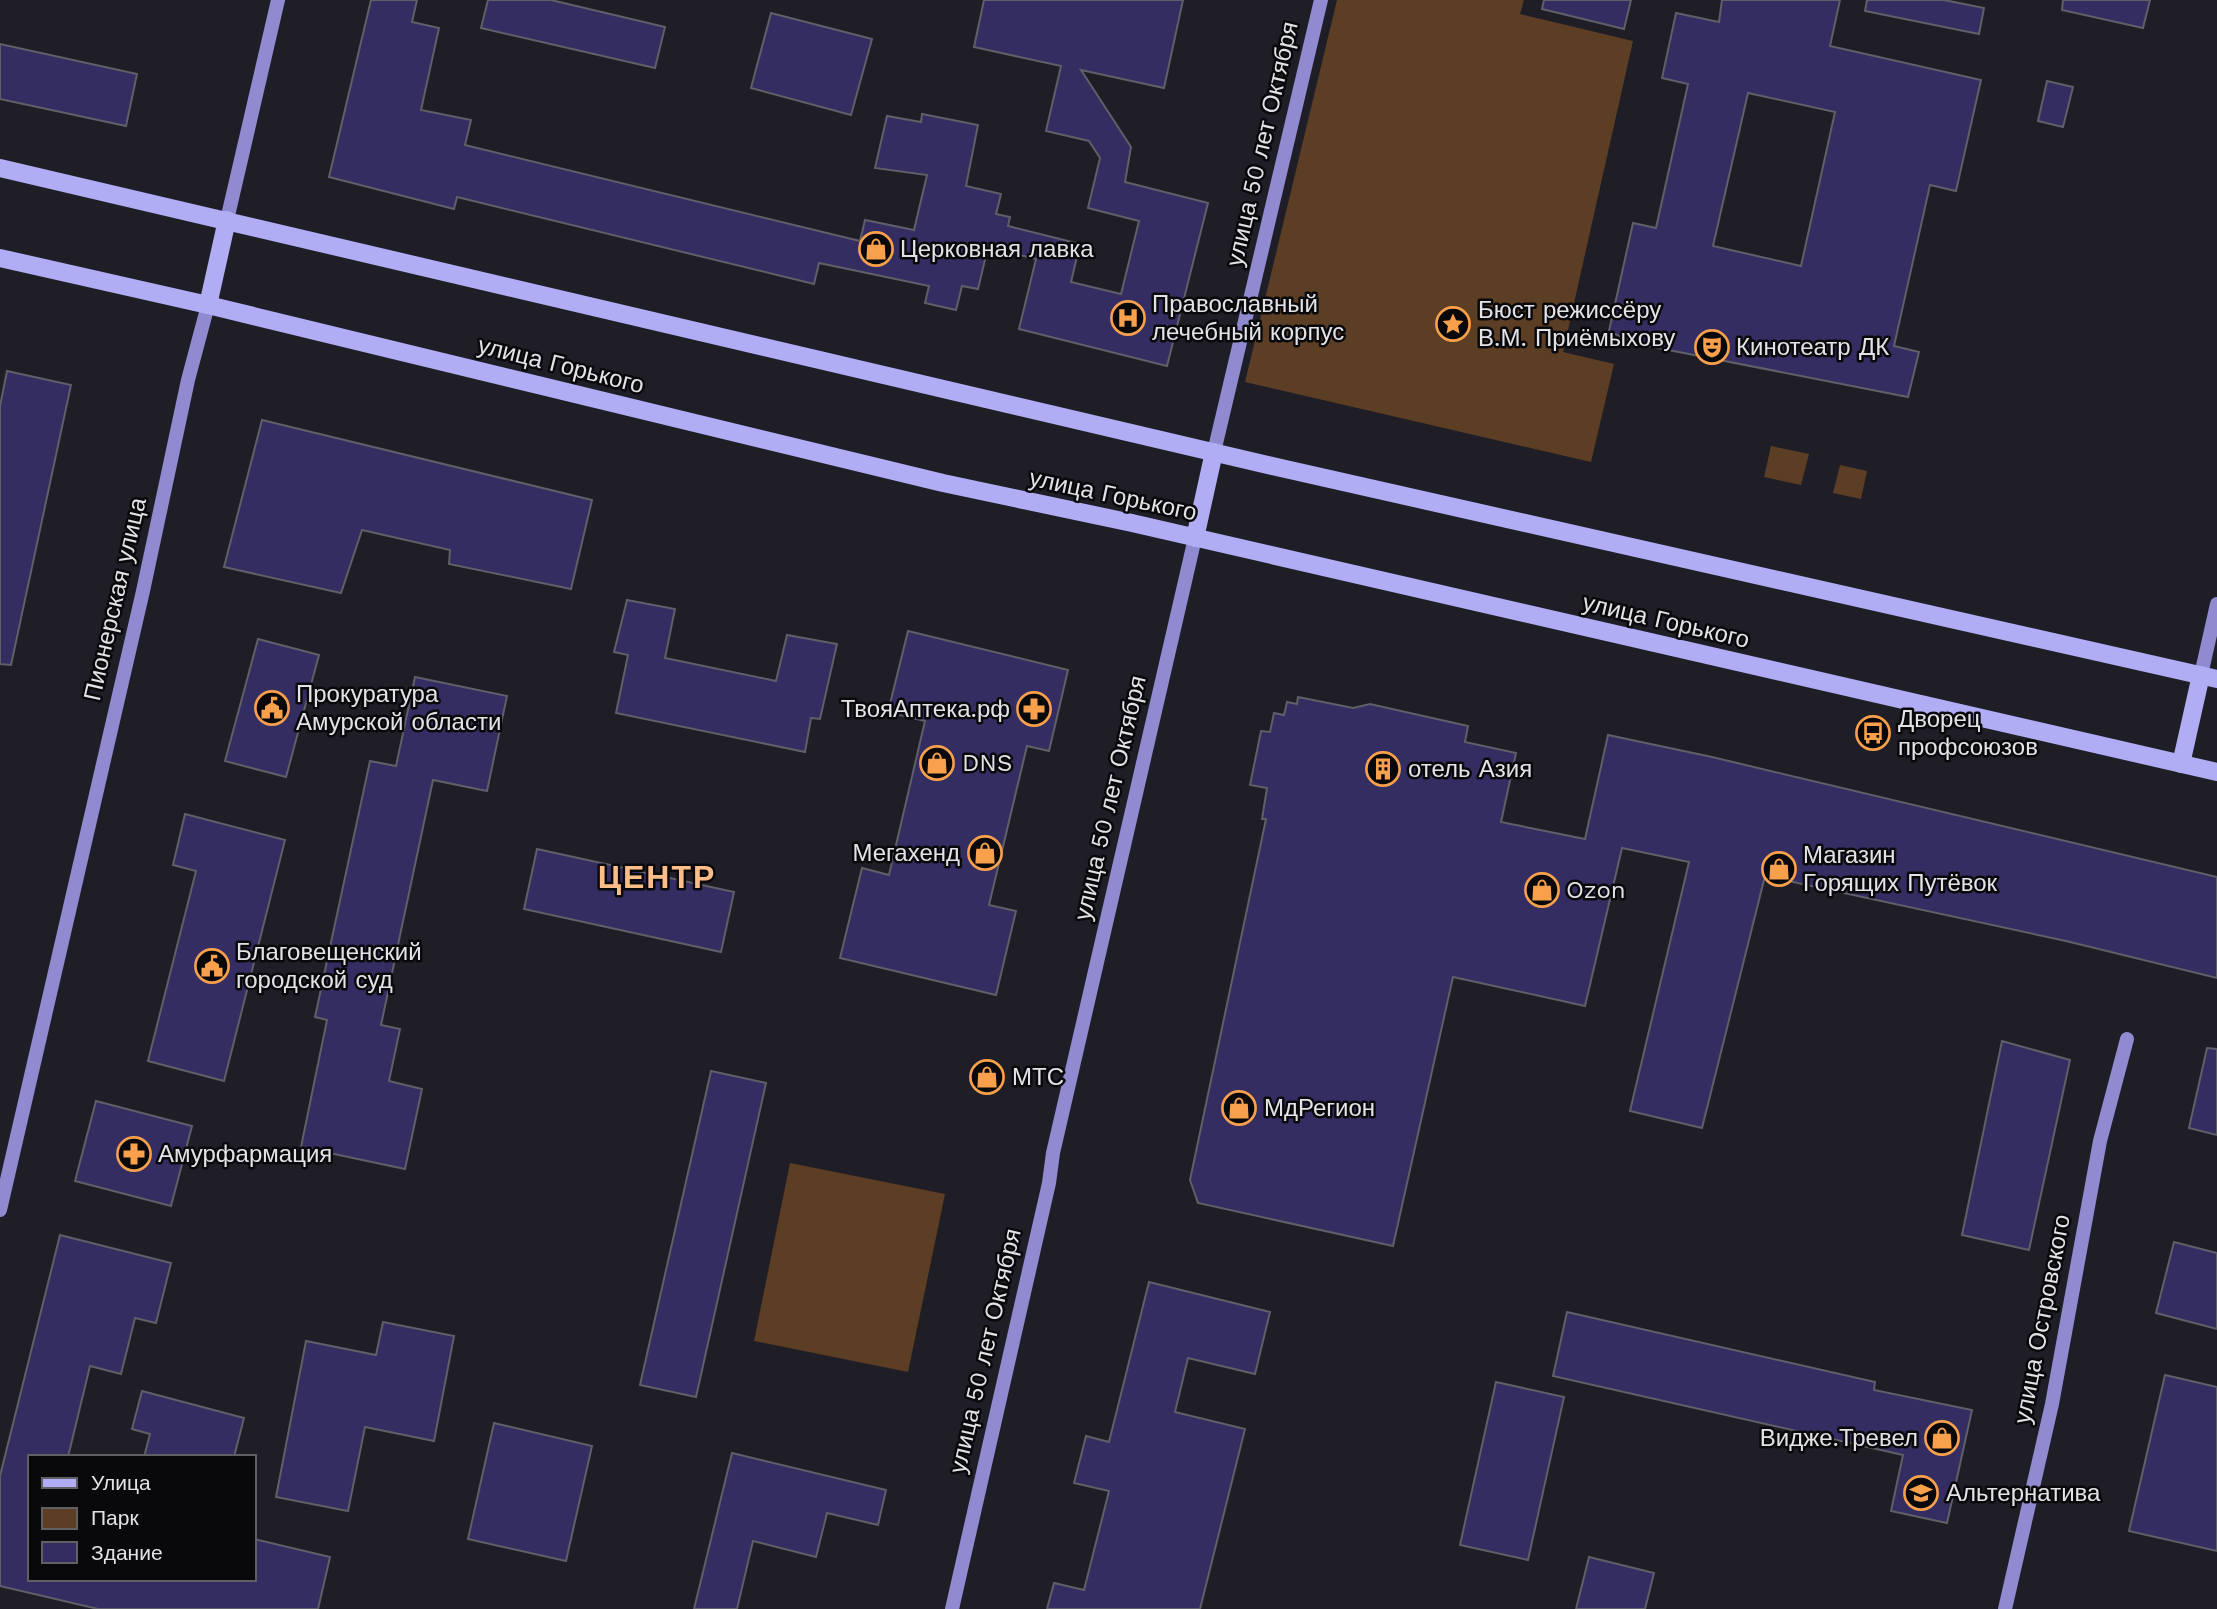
<svg xmlns="http://www.w3.org/2000/svg" width="2217" height="1609" font-family="'Work Sans',sans-serif">
  <style>
    .green { fill: #5c3e24 }
    .building { fill: #342d62; stroke: #5f5f67; stroke-width: 2; fill-rule: evenodd }
    .lines { fill: none; stroke-linecap: round; stroke-linejoin: round }
    .secondary { stroke: #908bd1; stroke-width: 14 }
    .primary { stroke: #b1adf5; stroke-width: 18 }
    .labels { text-anchor: middle; stroke-width: 5; stroke-linejoin: round; paint-order: stroke }
    .street-label { font-size: 24px; fill: #e2e2e7; stroke: #09090c }
    .poi-label { font-size: 24px; fill: #e2e2e7; stroke: #09090c; text-anchor: start }
    .district-label { font-size: 32px; font-weight: bold; letter-spacing: 2px; fill: #fcbd88; stroke: #09090c }
  </style>
  <rect width="100%" height="100%" fill="#1f1e26"/>
  <g class="green">
    <path d="M1337,0H1524L1520,14L1633,41L1563,352L1614,364L1591,462L1245,382Z"/>
    <path d="M1771,446L1809,454L1801,485L1764,477Z"/>
    <path d="M1840,465L1867,471L1861,499L1833,493Z"/>
    <path d="M790,1163L945,1194L908,1372L754,1341Z"/>
  </g>
  <g class="building">
    <path d="M371,0H417L412,22L439,28L421,110L471,120L465,145L860,241L865,220L914,230L927,175L875,168L887,116L921,122L922,114L978,125L966,186L1001,194L996,214L1010,217L1008,226L1080,244L1071,282L1121,294L1139,221L1088,208L1100,158L1089,141L1046,131L1061,66L974,47L984,0H1183L1164,88L1081,70L1131,147L1125,182L1208,203L1167,366L1019,329L1036,259L988,247L978,289L962,286L956,310L925,303L929,286L819,263L814,284L457,197L454,209L329,177Z"/>
    <path d="M488,0H551L665,27L655,68L481,28Z"/>
    <path d="M1544,0H1631L1624,29L1542,9Z"/>
    <path d="M1722,0H1840L1830,46L1981,80L1956,191L1930,185L1894,346L1919,352L1908,397L1633,343L1609,331L1633,223L1656,228L1688,84L1662,78L1676,13L1719,22ZM1748,93L1835,112L1801,266L1713,246Z"/>
    <path d="M1867,0H1944L1984,8L1979,34L1865,11Z"/>
    <path d="M2063,0H2150L2143,28L2062,10Z"/>
    <path d="M771,13L872,39L851,115L751,88Z"/>
    <path d="M0,44L137,74L126,126L0,99Z"/>
    <path d="M2047,81L2073,87L2063,127L2038,121Z"/>
    <path d="M7,371L71,385L11,665L0,664V406Z"/>
    <path d="M262,420L592,500L571,589L449,564L450,550L362,530L341,593L224,567Z"/>
    <path d="M627,600L675,609L665,658L776,681L787,635L837,644L820,719L811,718L805,752L616,713L628,655L614,652Z"/>
    <path d="M908,631L1068,670L1049,751L1027,746L989,905L1016,911L996,995L840,958L862,868L889,875L925,721L888,712Z"/>
    <path d="M258,639L319,655L286,777L225,761Z"/>
    <path d="M415,677L507,696L487,791L433,780L381,1025L400,1029L389,1081L422,1089L405,1169L301,1147L327,1020L315,1017L370,761L396,766Z"/>
    <path d="M1298,697L1353,708L1370,704L1468,726L1465,742L1516,753L1501,822L1585,839L1608,735L1712,757L2217,877V978L2066,941L1765,876L1702,1128L1630,1111L1689,862L1622,848L1585,1006L1453,977L1393,1246L1198,1203L1190,1180L1266,819H1262L1267,788L1250,785L1261,731L1270,732L1274,713L1284,715L1287,702L1297,704Z"/>
    <path d="M185,814L285,840L224,1081L148,1061L196,871L173,865Z"/>
    <path d="M537,849L734,892L721,952L524,909Z"/>
    <path d="M2002,1041L2070,1060L2029,1250L1962,1235Z"/>
    <path d="M2207,1048L2217,1049V1135L2189,1128Z"/>
    <path d="M711,1071L766,1083L696,1397L640,1385Z"/>
    <path d="M96,1101L192,1126L171,1206L75,1181Z"/>
    <path d="M60,1235L171,1263L156,1323L135,1318L121,1374L90,1366L68,1457H30V1579H254V1539L330,1557L318,1609H98L0,1586V1476Z"/>
    <path d="M2174,1242L2217,1253V1329L2156,1313Z"/>
    <path d="M1149,1282L1270,1312L1255,1374L1188,1358L1175,1412L1245,1429L1200,1609H1047L1054,1583L1084,1590L1109,1491L1074,1483L1086,1436L1109,1442Z"/>
    <path d="M1567,1312L1875,1382L1874,1390L1972,1410L1947,1523L1891,1511L1903,1455L1553,1376Z"/>
    <path d="M383,1322L454,1336L434,1441L365,1427L348,1511L276,1497L306,1341L376,1355Z"/>
    <path d="M2165,1375L2217,1387V1551L2129,1531Z"/>
    <path d="M1496,1382L1564,1397L1528,1560L1460,1545Z"/>
    <path d="M142,1391L244,1418L234,1457H144L150,1434L132,1429Z"/>
    <path d="M494,1423L592,1446L566,1561L468,1539Z"/>
    <path d="M732,1453L886,1490L878,1525L827,1513L816,1557L753,1541L737,1609H694Z"/>
    <path d="M1589,1557L1654,1573L1645,1609H1576Z"/>
  </g>
  <g class="lines">
    <g class="secondary">
      <path d="M227,220L278,0"/>
      <path d="M1214,452L1321,0"/>
      <path d="M2201,675L2217,604"/>
      <path d="M0,1210L143,591L188,380L208,305"/>
      <path d="M952,1609L1049,1183L1053,1153L1195,538"/>
      <path d="M2005,1609L2052,1404L2100,1141L2127,1039"/>
    </g>
    <g class="primary">
      <path d="M0,168L1281,468L2217,679"/>
      <path d="M0,258L208,305L943,483L1132,523L2217,772"/>
      <path d="M208,305L227,220"/>
      <path d="M1195,538L1214,452"/>
      <path d="M2181,764L2201,675"/>
    </g>
  </g>
  <defs>
    <g id="shop-ring" transform="scale(1.75)"><circle r="9.5" fill="#09090c" stroke="#f9a04c" stroke-width="1.5"/><path d="M-5-2.5h2.3a2.7 3.5 0 0 1 5.4 0H5L5.5 6h-11ZM-1.5-2.5h3a1.5 2.3 0 0 0-3 0Z" fill="#f9a04c"/></g>
    <g id="hospital-ring" transform="scale(1.75)"><circle r="9.5" fill="#09090c" stroke="#f9a04c" stroke-width="1.5"/><path d="M-5-5h3v3.5h4V-5h3V5h-3V1.5h-4V5h-3Z" fill="#f9a04c"/></g>
    <g id="sight-ring" transform="scale(1.75)"><circle r="9.5" fill="#09090c" stroke="#f9a04c" stroke-width="1.5"/><path d="M0-6L1.8-2.2L6-1.7L2.9 1.2L3.7 5.4L0 3.3L-3.7 5.4L-2.9 1.2L-6-1.7L-1.8-2.2Z" fill="#f9a04c"/></g>
    <g id="theatre-ring" transform="scale(1.75)"><circle r="9.5" fill="#09090c" stroke="#f9a04c" stroke-width="1.5"/><path d="M-5-5.5Q0-4 5-5.5V0Q5 5 0 6Q-5 5-5 0ZM-3.3-2.5H-1v1.5H-3.3ZM1-2.5H3.3v1.5H1ZM-2.8 1Q0 5.5 2.8 1Z" fill="#f9a04c"/></g>
    <g id="civic-ring" transform="scale(1.75)"><circle r="9.5" fill="#09090c" stroke="#f9a04c" stroke-width="1.5"/><path d="M-.6-6.5H3V-4.5H.6V-3L4-1V1h2V6H-6V1h2V-1L-.6-3ZM-1.2 2.5V6h2.4V2.5Z" fill="#f9a04c"/></g>
    <g id="pharmacy-ring" transform="scale(1.75)"><circle r="9.5" fill="#09090c" stroke="#f9a04c" stroke-width="1.5"/><path d="M-2-6h4v4h4v4h-4v4h-4v-4h-4v-4h4Z" fill="#f9a04c"/></g>
    <g id="bus-ring" transform="scale(1.75)"><circle r="9.5" fill="#09090c" stroke="#f9a04c" stroke-width="1.5"/><path d="M-5-6H5V4H4V6H2V4H-2V6H-4V4H-5ZM-3.5-4V0h7V-4ZM-3.5 1.2v1.5H-2V1.2ZM2 1.2v1.5H3.5V1.2Z" fill="#f9a04c"/></g>
    <g id="building-ring" transform="scale(1.75)"><circle r="9.5" fill="#09090c" stroke="#f9a04c" stroke-width="1.5"/><path d="M-4-6H4V6H1V3H-1V6H-4ZM-2.5-4.3h1.7v1.8h-1.7ZM.8-4.3h1.7v1.8H.8ZM-2.5-1h1.7V.8h-1.7ZM.8-1h1.7V.8H.8Z" fill="#f9a04c"/></g>
    <g id="school-ring" transform="scale(1.75)"><circle r="9.5" fill="#09090c" stroke="#f9a04c" stroke-width="1.5"/><path d="M0-5L7-2L0 1L-7-2ZM-4 1L0 2.5L4 1V4Q0 6-4 4Z" fill="#f9a04c"/></g>
  </defs>
  <g fill-rule="evenodd">
    <use href="#shop-ring" x="876" y="249"/>
    <use href="#hospital-ring" x="1128" y="318"/>
    <use href="#sight-ring" x="1453" y="324"/>
    <use href="#theatre-ring" x="1712" y="347"/>
    <use href="#civic-ring" x="272" y="708"/>
    <use href="#pharmacy-ring" x="1034" y="709"/>
    <use href="#bus-ring" x="1873" y="733"/>
    <use href="#shop-ring" x="937" y="763"/>
    <use href="#building-ring" x="1383" y="769"/>
    <use href="#shop-ring" x="985" y="853"/>
    <use href="#shop-ring" x="1779" y="869"/>
    <use href="#shop-ring" x="1542" y="890"/>
    <use href="#civic-ring" x="212" y="966"/>
    <use href="#shop-ring" x="987" y="1077"/>
    <use href="#shop-ring" x="1239" y="1108"/>
    <use href="#pharmacy-ring" x="134" y="1154"/>
    <use href="#shop-ring" x="1942" y="1438"/>
    <use href="#school-ring" x="1921" y="1493"/>
  </g>
  <g class="labels">
    <g class="street-label">
      <text transform="translate(1262 144) rotate(-77)" y="8">улица 50 лет Октября</text>
      <text transform="translate(561 365) rotate(14)" y="8">улица Горького</text>
      <text transform="translate(1113 495) rotate(12)" y="8">улица Горького</text>
      <text transform="translate(115 599) rotate(-77)" y="8">Пионерская улица</text>
      <text transform="translate(1666 621) rotate(13)" y="8">улица Горького</text>
      <text transform="translate(1110 798) rotate(-77)" y="8">улица 50 лет Октября</text>
      <text transform="translate(2042 1319) rotate(-79)" y="8">улица Островского</text>
      <text transform="translate(985 1351) rotate(-77)" y="8">улица 50 лет Октября</text>
    </g>
    <g class="poi-label">
      <text x="900" y="257">Церковная лавка</text>
      <text x="1152" y="312">Православный<tspan x="1152" dy="28">лечебный корпус</tspan></text>
      <text x="1478" y="318">Бюст режиссёру<tspan x="1478" dy="28">В.М. Приёмыхову</tspan></text>
      <text x="1736" y="355">Кинотеатр ДК</text>
      <text x="296" y="702">Прокуратура<tspan x="296" dy="28">Амурской области</tspan></text>
      <text x="1010" y="717" text-anchor="end">ТвояАптека.рф</text>
      <text x="1898" y="727">Дворец<tspan x="1898" dy="28">профсоюзов</tspan></text>
      <text x="962" y="771">DNS</text>
      <text x="1408" y="777">отель Азия</text>
      <text x="960" y="861" text-anchor="end">Мегахенд</text>
      <text x="1803" y="863">Магазин<tspan x="1803" dy="28">Горящих Путёвок</tspan></text>
      <text x="1566" y="898">Ozon</text>
      <text x="236" y="960">Благовещенский<tspan x="236" dy="28">городской суд</tspan></text>
      <text x="1012" y="1085">МТС</text>
      <text x="1264" y="1116">МдРегион</text>
      <text x="158" y="1162">Амурфармация</text>
      <text x="1918" y="1446" text-anchor="end">Видже.Тревел</text>
      <text x="1946" y="1501">Альтернатива</text>
    </g>
    <g class="district-label">
      <text x="657" y="888">ЦЕНТР</text>
    </g>
  </g>
  <rect x="28" y="1455" width="228" height="126" fill="#09090c" stroke="#606064" stroke-width="2"/>
  <rect x="42" y="1478" width="35" height="10" fill="#b1adf5" stroke="#606064" stroke-width="2"/>
  <text x="91" y="1490" font-size="21" fill="#e2e2e7">Улица</text>
  <rect x="42" y="1508" width="35" height="21" fill="#5c3e24" stroke="#606064" stroke-width="2"/>
  <text x="91" y="1525" font-size="21" fill="#e2e2e7">Парк</text>
  <rect x="42" y="1542" width="35" height="21" fill="#342d62" stroke="#606064" stroke-width="2"/>
  <text x="91" y="1560" font-size="21" fill="#e2e2e7">Здание</text>
</svg>
